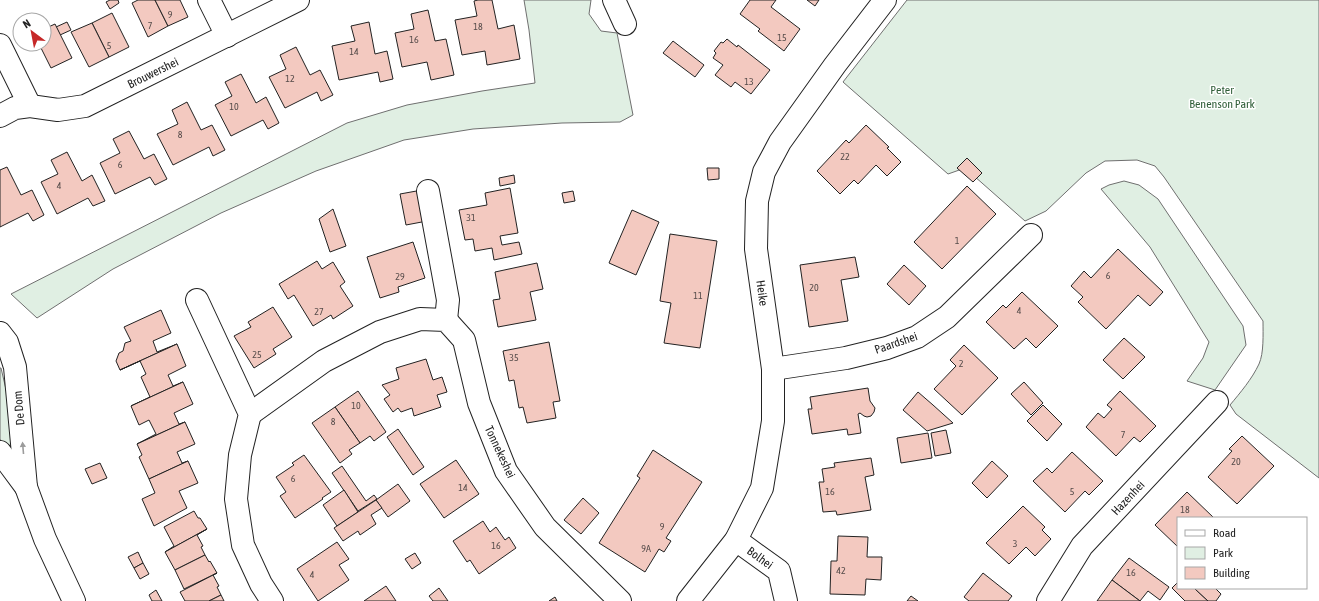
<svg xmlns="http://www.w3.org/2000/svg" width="1319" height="601" font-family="'Asap Condensed',sans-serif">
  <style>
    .green { fill: #e0efe3; stroke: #6f6f6f }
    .building { fill: #f3c9c0; stroke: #222 }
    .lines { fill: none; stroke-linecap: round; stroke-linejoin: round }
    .minor-casing { stroke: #222; stroke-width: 24 }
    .minor { stroke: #fff; stroke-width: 22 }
    .oneway { fill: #9c9c9c }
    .labels { text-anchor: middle; stroke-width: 3; stroke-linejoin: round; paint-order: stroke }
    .number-label { font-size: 10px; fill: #564c4a }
    .street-label { font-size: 12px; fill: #222; stroke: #fff }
    .park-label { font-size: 12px; fill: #2f5e38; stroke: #fff }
  </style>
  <rect width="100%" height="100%" fill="#fff"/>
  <g class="green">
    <path d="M524,0H591L589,14L601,31L617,33L633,115L620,122L562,123L473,129L404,140L316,171L221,213L113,269L37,318L11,294L347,123L407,105L482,91L535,83L529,30Z"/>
    <path d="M907,0H1319V478L1236,414L1230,405C1240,393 1252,379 1259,364C1264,353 1263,334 1263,321L1164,177L1155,166L1137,160L1105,161L1086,173L1046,211L1025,221L965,168L948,174L843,82Z"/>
    <path d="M1124,181L1139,185L1158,199L1243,326L1246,345L1215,390L1187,381L1203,358L1209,342L1150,247L1101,189L1109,185Z"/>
    <path d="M0,368H1L8,398L14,446H4L0,439Z"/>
  </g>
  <g class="building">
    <path d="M110,0H118L119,3L110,9L106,2Z"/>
    <path d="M138,0H155L168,26L148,37L132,3Z"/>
    <path d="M155,0H180L188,17L168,26Z"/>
    <path d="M478,0H492L498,29L514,25L520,59L487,65L485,51L462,55L455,20L477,16L474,1Z"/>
    <path d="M750,0H776L771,7L800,29L784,51L758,31L760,29L740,14Z"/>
    <path d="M807,0H819L815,6Z"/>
    <path d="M428,10L435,41L446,39L454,75L431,80L427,62L402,67L395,33L414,29L411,14Z"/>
    <path d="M112,13L129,47L109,57L92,23Z"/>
    <path d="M67,22L71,30L60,35L56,27Z"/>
    <path d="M369,22L375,54L387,51L393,79L380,82L378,72L339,80L332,46L355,41L351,26Z"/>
    <path d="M92,23L109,57L89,67L71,32Z"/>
    <path d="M55,24L72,58L51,68L39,44H44V29Z"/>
    <path d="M727,39L737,47L738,45L770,70L751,94L735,82L731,87L715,75L723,65L713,58L716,53L714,51L721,42L723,43Z"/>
    <path d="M673,41L704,65L695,77L663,53Z"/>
    <path d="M296,47L310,75L320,70L333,95L321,101L317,92L285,108L269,77L286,69L280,55Z"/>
    <path d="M241,74L256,103L266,97L279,123L268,129L263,120L231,136L215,105L232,96L225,82Z"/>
    <path d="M187,102L201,130L212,125L225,150L213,156L209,147L173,165L157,134L178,124L172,110Z"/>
    <path d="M866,125L889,147L887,148L901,162L887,176L876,165L858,184L854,180L840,194L817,171L846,140L849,143Z"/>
    <path d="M129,131L144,159L154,154L167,179L155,185L150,177L115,194L100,163L120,153L113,139Z"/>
    <path d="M67,152L82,181L92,175L105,201L93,206L88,198L57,214L41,182L58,174L51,160Z"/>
    <path d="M967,158L982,173L973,182L957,168Z"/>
    <path d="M7,167L21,195L32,190L44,215L33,221L28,213L0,227V170Z"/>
    <path d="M707,168H719V179L708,180Z"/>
    <path d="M514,175L515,183L500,186L499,178Z"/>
    <path d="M967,186L996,214L942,269L914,242Z"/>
    <path d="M510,188L518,233L500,236L502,245L519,242L522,254L494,260L492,248L475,251L473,239L465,240L459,210L487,205L485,193Z"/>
    <path d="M422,190L427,221L406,225L400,194Z"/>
    <path d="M573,191L575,201L564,203L562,193Z"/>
    <path d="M333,209L346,246L330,252L319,219Z"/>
    <path d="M632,210L659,222L636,275L609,263Z"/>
    <path d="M670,234L717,241L700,348L664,343L671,303L660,301Z"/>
    <path d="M413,242L425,278L398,287L399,292L380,298L367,257Z"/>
    <path d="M1118,249L1163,292L1150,306L1138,295L1106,329L1078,302L1083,297L1071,286L1084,271L1091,278Z"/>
    <path d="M855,257L859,277L841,280L848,321L809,327L800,265Z"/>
    <path d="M317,261L322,269L333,262L345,282L340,286L353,306L333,319L331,315L313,326L294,295L288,299L279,284Z"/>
    <path d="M537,263L543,289L530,292L536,320L498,327L493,300L500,299L495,272Z"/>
    <path d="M904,265L926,286L909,305L887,284Z"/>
    <path d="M1022,292L1058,326L1036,348L1026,338L1014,349L986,322L1003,305L1006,308Z"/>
    <path d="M273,307L292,337L273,349L276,354L254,368L234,336L251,327L248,322Z"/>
    <path d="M161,310L171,333L153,341L157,352L177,344L120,370L116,361L119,353L123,351L125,343L131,341L124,327Z"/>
    <path d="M1124,338L1145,357L1123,379L1103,360Z"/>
    <path d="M549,342L560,401L553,402L556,418L527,423L523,407L519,408L514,380L509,381L503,351Z"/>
    <path d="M177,344L186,366L168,375L173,386L183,382L131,406L150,397L141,377L146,374L140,361L120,370Z"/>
    <path d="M964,345L998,378L962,415L934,389L956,366L950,360Z"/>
    <path d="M426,359L433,380L442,377L447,392L437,395L441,407L414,416L412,408L401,412L398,408L393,412L384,399L390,395L382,385L399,379L396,368Z"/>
    <path d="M183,382L193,404L174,413L179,424L185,422L137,444L156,434L149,420L139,425L131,406Z"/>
    <path d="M1024,382L1043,403L1031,415L1011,394Z"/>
    <path d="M868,388L870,401L875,408L874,412L871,416L867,417L864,416L860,413L858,414L861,433L848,435L847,429L812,434L808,409H812L810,397Z"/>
    <path d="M358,391L386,432L374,441L370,436L360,443L335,407Z"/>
    <path d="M1120,391L1156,426L1140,442L1134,437L1116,456L1086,427L1098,413L1104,418L1112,409L1107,405Z"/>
    <path d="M918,392L933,405L953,423L927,431L903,410Z"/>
    <path d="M1043,405L1062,424L1047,441L1027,421Z"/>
    <path d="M335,407L360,443L349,450L352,454L340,463L312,423Z"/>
    <path d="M185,422L195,444L177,452L182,463L188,461L149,479L139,457L142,455L137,444Z"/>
    <path d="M398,429L424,467L413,475L387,437Z"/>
    <path d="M946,430L951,453L935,456L931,433Z"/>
    <path d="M928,433L932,458L901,463L897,438Z"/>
    <path d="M1242,436L1274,466L1237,504L1208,477L1232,451L1229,449Z"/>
    <path d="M653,450L702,482L666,538L671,541L664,552L659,549L645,572L599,543L640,478L637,476Z"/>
    <path d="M1072,452L1103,481L1089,495L1085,491L1065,512L1033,481L1047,468L1052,473Z"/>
    <path d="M304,455L331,492L322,498L323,499L295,518L280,496L286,492L276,477L294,465L292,463Z"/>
    <path d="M871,458L874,475L865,477L871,510L837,515L836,511L823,512L819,482H824L822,469L835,467L834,463Z"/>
    <path d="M456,460L479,494L444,518L420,484Z"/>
    <path d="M188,461L198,483L179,491L187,508L154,526L142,499L155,493L149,479Z"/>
    <path d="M992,461L1008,476L987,498L972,483Z"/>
    <path d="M100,463L107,478L92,484L85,469Z"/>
    <path d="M342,466L366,501L374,495L377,499L358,511L332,473Z"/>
    <path d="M398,484L410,501L388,517L376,500Z"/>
    <path d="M344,490L358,512L337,526L323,505Z"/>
    <path d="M1187,492L1214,518H1178V547L1155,525Z"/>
    <path d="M583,498L599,513L581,534L564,520Z"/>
    <path d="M376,500L382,508L371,515L376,524L360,535L358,531L343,541L334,528Z"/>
    <path d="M1023,506L1045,527L1042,530L1051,539L1035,556L1026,547L1009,564L986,543Z"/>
    <path d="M194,511L198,518H200L207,529L165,552L174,546L164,527Z"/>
    <path d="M483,521L490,532L496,527L505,540L509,537L516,548L479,574L470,560L467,562L453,541Z"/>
    <path d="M207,529L197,535L203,546L201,547L205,555L175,570L165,552Z"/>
    <path d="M838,536L868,537L867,557H882L881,580L866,579L865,595L830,594L831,561H837Z"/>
    <path d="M337,542L349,559L339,565L349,580L318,601L297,569Z"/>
    <path d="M138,552L143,563L134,568L128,557Z"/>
    <path d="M415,553L421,563L412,569L405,559Z"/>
    <path d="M205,555L209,562L210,561L217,573L184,589L175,570Z"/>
    <path d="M1129,558L1169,587L1160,600L1148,591L1140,601L1112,580Z"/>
    <path d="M143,563L149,574L140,579L134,568Z"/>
    <path d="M217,573L213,575L219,586L217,587L221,595L209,601H185L180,592Z"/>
    <path d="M983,573L1012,596L1008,601H969L964,597Z"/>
    <path d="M1112,580L1140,601H1097Z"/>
    <path d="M1178,582V588H1194L1208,601H1185L1172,588Z"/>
    <path d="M386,586L396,601H364Z"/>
    <path d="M439,588L448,601H433L429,596Z"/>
    <path d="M1194,588H1215L1221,594L1216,601H1208Z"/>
    <path d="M156,590L162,601H152L149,595Z"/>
    <path d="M221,595L224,601H209Z"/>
    <path d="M911,596L918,601H907Z"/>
    <path d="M555,597L557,601H549Z"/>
  </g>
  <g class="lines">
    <g class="minor-casing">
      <g id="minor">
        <path d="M209,0L227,36"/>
        <path d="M614,0L625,24"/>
        <path d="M0,45L30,106"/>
        <path d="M0,116L15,108L30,106L58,110L85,106L298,0"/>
        <path d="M428,191L448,300L446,320"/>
        <path d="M197,300L250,414L240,455L236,499L243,545L261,584L272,601"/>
        <path d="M0,333L7,342L15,367L26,487L45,539L74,601"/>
        <path d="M773,369L846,358L887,348L917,337L947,317L1031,235"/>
        <path d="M250,414L324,361L380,332L420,319L446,320L464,340L479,403L506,471L545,527L620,601"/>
        <path d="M0,452L26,487"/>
        <path d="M736,540L779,571L786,601"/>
        <path d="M688,601L736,540L762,488L773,421V369L756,249L757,201L764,172L780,142L835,65L885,0"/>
        <path d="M1048,601L1082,546L1217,402"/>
      </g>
    </g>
    <use href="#minor" class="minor"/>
  </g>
  <defs><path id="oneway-solid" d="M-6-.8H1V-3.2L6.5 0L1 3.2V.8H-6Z"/></defs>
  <use class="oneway" href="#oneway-solid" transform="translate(23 448) rotate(-95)"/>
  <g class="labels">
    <g class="number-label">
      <text x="170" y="18">9</text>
      <text x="150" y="29">7</text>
      <text x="478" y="30">18</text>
      <text x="782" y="41">15</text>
      <text x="414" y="43">16</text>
      <text x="109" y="49">5</text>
      <text x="354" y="55">14</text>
      <text x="290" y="82">12</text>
      <text x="749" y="85">13</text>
      <text x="234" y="110">10</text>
      <text x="180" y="138">8</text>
      <text x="845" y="160">22</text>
      <text x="120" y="168">6</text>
      <text x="59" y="189">4</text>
      <text x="471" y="221">31</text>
      <text x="957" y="244">1</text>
      <text x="1108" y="279">6</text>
      <text x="400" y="280">29</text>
      <text x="814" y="291">20</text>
      <text x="698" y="299">11</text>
      <text x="1019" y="314">4</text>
      <text x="319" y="315">27</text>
      <text x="257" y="358">25</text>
      <text x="514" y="361">35</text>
      <text x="961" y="367">2</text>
      <text x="356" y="409">10</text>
      <text x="333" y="425">8</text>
      <text x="1123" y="438">7</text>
      <text x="1236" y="465">20</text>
      <text x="293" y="482">6</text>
      <text x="463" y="491">14</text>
      <text x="830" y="495">16</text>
      <text x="1072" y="495">5</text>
      <text x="1185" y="513">18</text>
      <text x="662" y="530">9</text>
      <text x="1015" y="547">3</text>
      <text x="496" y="549">16</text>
      <text x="646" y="552">9A</text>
      <text x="841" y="574">42</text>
      <text x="1131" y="576">16</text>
      <text x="312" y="578">4</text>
    </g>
    <g class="street-label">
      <text transform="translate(153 73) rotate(-26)" y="4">Brouwershei</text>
      <text transform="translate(762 293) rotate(82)" y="4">Heike</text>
      <text transform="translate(896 343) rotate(-19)" y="4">Paardshei</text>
      <text transform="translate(19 408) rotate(-95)" y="4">De Dom</text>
      <text transform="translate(500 452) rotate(65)" y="4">Tonnekeshei</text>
      <text transform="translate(1128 498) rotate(-47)" y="4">Hazenhei</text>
      <text transform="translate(760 558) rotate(36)" y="4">Bolhei</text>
    </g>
    <g class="park-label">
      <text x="1222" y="94">Peter<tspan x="1222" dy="14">Benenson Park</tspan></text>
    </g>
  </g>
  <rect x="1177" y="517" width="130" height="72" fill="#ffffff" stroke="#a7a7a7"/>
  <rect x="1185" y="530" width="20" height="6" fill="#ffffff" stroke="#a7a7a7"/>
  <text x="1213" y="537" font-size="12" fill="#222222">Road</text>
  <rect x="1185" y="547" width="20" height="12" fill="#e0efe3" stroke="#a7a7a7"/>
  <text x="1213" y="557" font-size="12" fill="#222222">Park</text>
  <rect x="1185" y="567" width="20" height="12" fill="#f3c9c0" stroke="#a7a7a7"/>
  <text x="1213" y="577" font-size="12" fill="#222222">Building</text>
  <g transform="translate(32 32) rotate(328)"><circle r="19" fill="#ffffff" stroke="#a7a7a7"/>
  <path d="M0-3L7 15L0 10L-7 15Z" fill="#c62828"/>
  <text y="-6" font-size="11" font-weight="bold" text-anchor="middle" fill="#222222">N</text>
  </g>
</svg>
